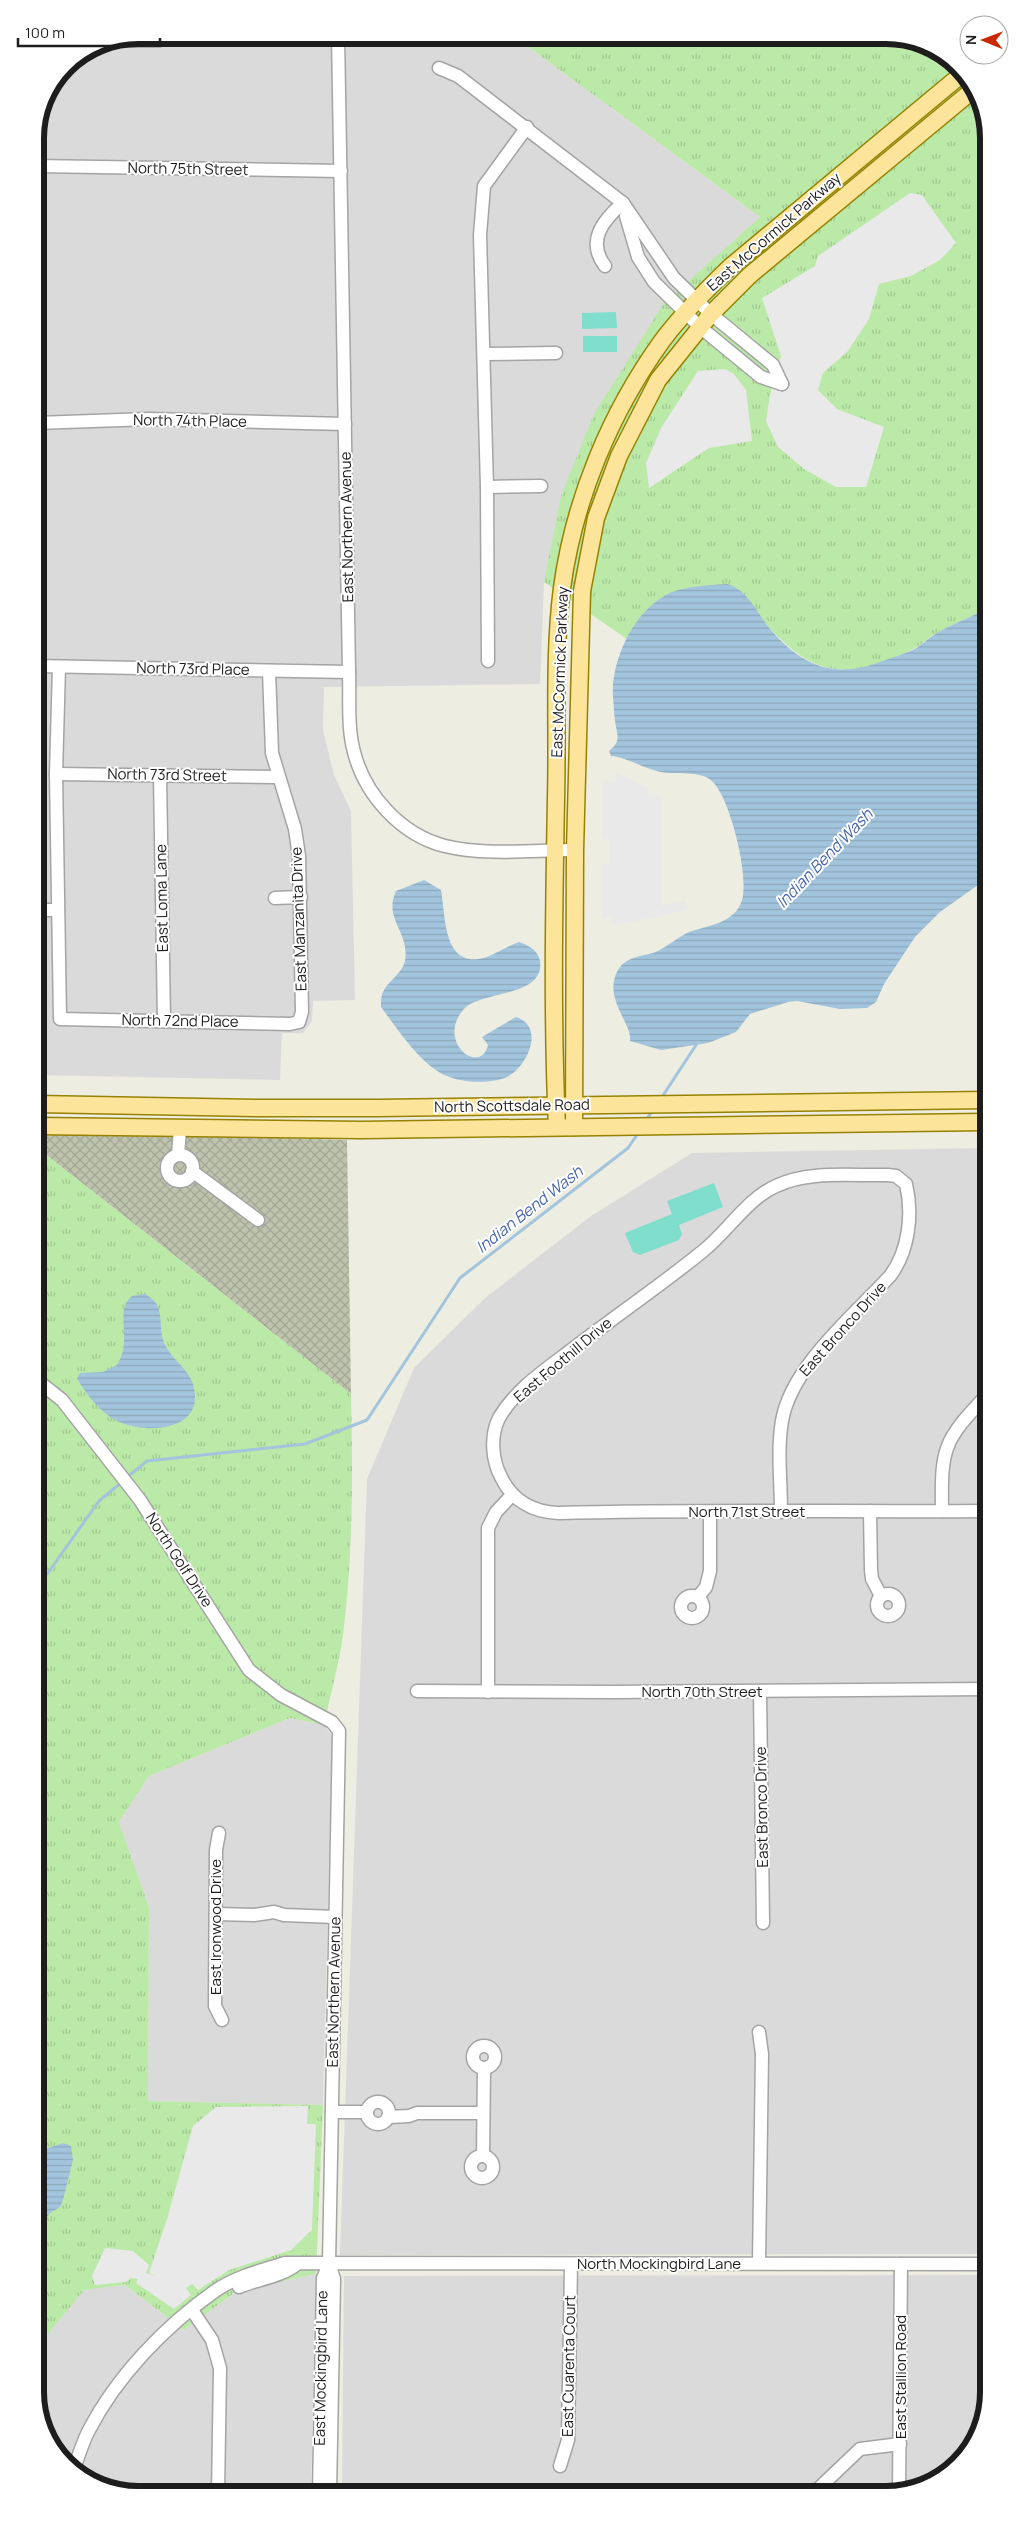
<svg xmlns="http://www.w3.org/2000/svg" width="1024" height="2530" font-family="Manrope,sans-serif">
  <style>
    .residential { fill: #dbdada }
    .construction { fill: url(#construction-cross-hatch) }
    .grass { fill: url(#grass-tufts) }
    .pitch { fill: #7fdecc }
    .parking { fill: #e9e9e9 }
    .water { fill: url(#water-rules) }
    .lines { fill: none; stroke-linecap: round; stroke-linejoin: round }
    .stream { stroke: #a2c4dc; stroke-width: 3 }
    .minor-casing { stroke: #a4a4a4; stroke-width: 15 }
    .major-casing { stroke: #968200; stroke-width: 19 }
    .minor { stroke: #fff; stroke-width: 12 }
    .major { stroke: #fce59a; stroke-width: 16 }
    .labels { text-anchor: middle; stroke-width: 4; stroke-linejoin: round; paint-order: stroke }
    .street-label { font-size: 15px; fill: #1d1d1d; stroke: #fff }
    .water-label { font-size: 16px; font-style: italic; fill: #4967ac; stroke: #fff }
    .rim { fill: none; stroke: #1d1d1d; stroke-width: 6 }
  </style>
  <defs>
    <pattern id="construction-cross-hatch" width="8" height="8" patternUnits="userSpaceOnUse" patternTransform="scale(1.25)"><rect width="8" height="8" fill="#bec3ae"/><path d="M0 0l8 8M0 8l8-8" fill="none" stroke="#a3a795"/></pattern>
    <pattern id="grass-tufts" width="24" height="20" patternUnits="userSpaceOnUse" patternTransform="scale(1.25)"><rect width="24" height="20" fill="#bbe9a7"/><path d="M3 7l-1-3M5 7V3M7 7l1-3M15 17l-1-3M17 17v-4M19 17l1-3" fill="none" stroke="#a0c78f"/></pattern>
    <pattern id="water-rules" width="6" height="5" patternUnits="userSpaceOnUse" patternTransform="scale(1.25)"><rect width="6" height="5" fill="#a2c4dc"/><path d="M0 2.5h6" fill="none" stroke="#8ba8bc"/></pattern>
  </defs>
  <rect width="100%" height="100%" fill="#eeede2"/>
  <g class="residential">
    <path d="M137,35H512L760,217L664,304L544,582L540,684L324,687L323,730L334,775L351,811L355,1000L313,1001L312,1021L303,1033H282L280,1080L37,1075L35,131L45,92L65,65L98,43Z"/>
    <path d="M986,1148L989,2254L340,2255L367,1479L414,1368L485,1298L591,1216L692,1153Z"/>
    <path d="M290,1718L324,1725L332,1736L323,2105L148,2101L149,1907L119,1822L149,1776Z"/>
    <path d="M316,2274L311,2494L130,2495L75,2474L40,2425V2337L49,2333L84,2290L125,2285L184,2330L237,2291Z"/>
    <path d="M989,2275V2393L968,2455L919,2490L342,2493L344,2276Z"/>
  </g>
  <path class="construction" d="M45,1131L347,1140L351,1394L45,1154Z"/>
  <g class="grass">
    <path d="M512,35H894L949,56L984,105L985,609C970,618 952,624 937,633C929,637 923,644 915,648C868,672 828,683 786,644C770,630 757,615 747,597C732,595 689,588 677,591C654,596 639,621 627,639L544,582L561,496L594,414L664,303L760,217Z"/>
    <path d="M37,1154H45L351,1394C353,1474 353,1556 343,1635C339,1665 330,1695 324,1725L290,1718L149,1776L119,1822L149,1907L148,2101L323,2105L316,2274L237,2291L184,2330L125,2285L84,2290L49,2333L40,2337Z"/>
  </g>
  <g class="pitch">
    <path d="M616,312L617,328L582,329V313Z"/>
    <rect x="583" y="336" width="34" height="16"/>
    <path d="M714,1183L723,1207L679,1225L682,1234L679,1240L640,1255L633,1252L625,1233L672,1214L667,1201Z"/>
  </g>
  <g class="parking">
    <path d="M910,193L922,195L956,243L940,260L911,276L879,284L869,319L848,351L823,373L818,390L837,409L884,427L866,487H836L804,469L778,447L766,421L770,395L781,356L762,298L815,266L818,256Z"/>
    <path d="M725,369L734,374L746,390L752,441L709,448L649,488L646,463L661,428L698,371Z"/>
    <path d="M616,773L649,788L647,795L661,796V906L685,901L688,910L613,926L612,918L602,917V865L609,864L610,840L603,838V781H615Z"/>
    <path d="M308,2106L307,2124H316L312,2230L291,2250L229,2270L198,2290L192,2284L186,2288L191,2295L174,2309L136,2283L138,2279L131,2278L126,2282L95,2285L92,2276L105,2248L133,2251L149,2265L146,2273L156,2276L149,2273L167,2219L193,2126L216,2107Z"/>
  </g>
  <g class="water">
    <path d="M727,584C749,590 757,614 771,630C804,668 836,679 883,661C894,657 908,653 918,647C925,642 930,637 937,633C952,624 970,618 985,609V880L940,912L915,937L884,984L876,1002L867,1008L840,1009L797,1001L788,1002L750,1014L736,1032L708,1043L661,1050L630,1041C633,1024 602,998 618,970C627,955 644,957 658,951C668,946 677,938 687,933C706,925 732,925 741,903C751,881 730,797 712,781C700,770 676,775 661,772C645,769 626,757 611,756L609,751C622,741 617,735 615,721C614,714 614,706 613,698C610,659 637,602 678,590C694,586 711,585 727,584Z"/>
    <path d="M424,880L441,890C446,918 443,971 487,957C497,953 508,946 519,942C528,945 538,950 540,961C545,998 480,990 463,1010C436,1043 481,1076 488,1045L482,1037L516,1017C546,1027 527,1067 507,1077C492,1084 462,1083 447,1076C421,1066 397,1028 381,1007C381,1003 381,996 383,992C388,981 402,974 405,961C410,932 383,919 396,891Z"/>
    <path d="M145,1294C166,1305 158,1322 163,1340C169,1359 191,1369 194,1388C203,1430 150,1434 122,1423C104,1417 86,1395 77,1378L80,1373L103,1372L117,1365C134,1339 113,1311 132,1296Z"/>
    <path d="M63,2143L71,2146L73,2160L63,2200L60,2207L50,2213L40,2227V2151Z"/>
  </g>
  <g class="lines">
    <g class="stream">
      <path d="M660,1100L698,1042"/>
      <path d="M646,1120L654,1109"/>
      <path d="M126,1478L147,1461L305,1444L367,1420L460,1278L628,1148L639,1132"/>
      <path d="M38,1587L99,1501L122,1482"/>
    </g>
    <g class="minor-casing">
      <g id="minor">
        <path d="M338,35L349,672C350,697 347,727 354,752C365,795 401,835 445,846C486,856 533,850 575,850"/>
        <path d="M439,68L458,76L623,203L674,278L711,314L773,365L782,384"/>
        <path d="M35,166L341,171"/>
        <path d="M626,216L638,257L654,282L700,327L761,377L782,384"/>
        <path d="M605,266C586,241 603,220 623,203"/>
        <path d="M484,354L556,353"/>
        <path d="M36,423L149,419L345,424"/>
        <path d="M487,487L541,486"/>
        <path d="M488,661L487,487L480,235L484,186L527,127"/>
        <path d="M36,666L349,672"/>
        <path d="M59,667L56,774L60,1019L290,1024L299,1022L302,1012L299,856L295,829L272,753L269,671"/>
        <path d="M56,774L277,777"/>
        <path d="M160,775L164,1021"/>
        <path d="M275,898L301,897"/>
        <path d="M37,910H58"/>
        <path d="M178,1155L180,1129"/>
        <circle cx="180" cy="1168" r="13"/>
        <path d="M192,1171L258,1220"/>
        <path d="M38,1381L62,1400L140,1500L249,1670L281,1695L332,1722L339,1731L329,2264L323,2278L319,2494"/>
        <path d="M870,1511L871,1570L872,1579L881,1596"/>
        <path d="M942,1511C941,1448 943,1441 987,1395"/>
        <path d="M781,1512C781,1482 777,1450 782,1421C791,1367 854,1315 890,1276C909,1251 913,1214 906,1184L896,1176L888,1175C852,1176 809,1170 776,1186C747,1199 728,1231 703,1251C660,1286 614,1317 570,1351C545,1370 515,1390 499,1418C490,1436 492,1460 501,1477C512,1500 532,1512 558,1513C701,1509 844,1512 987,1511"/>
        <circle cx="888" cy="1605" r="11"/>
        <circle cx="692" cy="1607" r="11"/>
        <path d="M698,1597L706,1587L710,1571V1512"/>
        <path d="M417,1691L612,1692L987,1689"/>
        <path d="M488,1692V1528L496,1512L512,1495"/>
        <path d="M760,1692L763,1923"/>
        <path d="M219,1833L216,1850L215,2006L222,2020"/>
        <path d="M216,1914L254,1915L274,1912L284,1915L335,1917"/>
        <circle cx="484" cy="2057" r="11"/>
        <circle cx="378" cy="2113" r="11"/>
        <path d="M332,2112H367"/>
        <path d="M388,2117L409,2116L417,2113H483"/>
        <circle cx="482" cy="2167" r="11"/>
        <path d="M483,2156L484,2068"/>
        <path d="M759,2263L762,2054L759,2032"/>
        <path d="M329,2264L334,2279L330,2493"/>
        <path d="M239,2287C258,2279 281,2277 297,2264"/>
        <path d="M192,2310L212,2340L220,2368L218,2494"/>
        <path d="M560,2466L568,2440L571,2264"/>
        <path d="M73,2471C78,2458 82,2444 88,2432C116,2377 165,2326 215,2291C235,2277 262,2270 285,2263L989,2264"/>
        <path d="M817,2490L860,2449L900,2444"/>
        <path d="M899,2490L901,2264"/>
      </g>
    </g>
    <g class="major-casing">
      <g id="major">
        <path d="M37,1104L260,1108H377L986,1100"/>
        <path d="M37,1126L362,1130L986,1122"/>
        <path d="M557,1127C552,1018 554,908 556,798C558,729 553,657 562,588C574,500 610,413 662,341C682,314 706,290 730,267L962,74"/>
        <path d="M574,1127L575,850L582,591L596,518L619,456L658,380L711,314L750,275L973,90"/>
      </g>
    </g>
    <use href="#minor" class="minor"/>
    <use href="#major" class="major"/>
  </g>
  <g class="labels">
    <g class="street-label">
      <text transform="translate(188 169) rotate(1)" y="5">North 75th Street</text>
      <text transform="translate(774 232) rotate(-41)" y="5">East McCormick Parkway</text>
      <text transform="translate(190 421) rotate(1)" y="5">North 74th Place</text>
      <text transform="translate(347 527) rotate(-91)" y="5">East Northern Avenue</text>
      <text transform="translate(193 669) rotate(1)" y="5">North 73rd Place</text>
      <text transform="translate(560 672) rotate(-88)" y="5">East McCormick Parkway</text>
      <text transform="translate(167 775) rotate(1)" y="5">North 73rd Street</text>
      <text transform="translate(162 898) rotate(-91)" y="5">East Loma Lane</text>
      <text transform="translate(299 919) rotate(-92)" y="5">East Manzanita Drive</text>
      <text transform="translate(180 1021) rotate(1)" y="5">North 72nd Place</text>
      <text transform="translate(512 1106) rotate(-1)" y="5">North Scottsdale Road</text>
      <text transform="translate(843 1329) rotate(-48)" y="5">East Bronco Drive</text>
      <text transform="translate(563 1360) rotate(-40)" y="5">East Foothill Drive</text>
      <text x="747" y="1517">North 71st Street</text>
      <text transform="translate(179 1560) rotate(57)" y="5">North Golf Drive</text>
      <text x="702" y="1697">North 70th Street</text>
      <text transform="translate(762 1807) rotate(-91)" y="5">East Bronco Drive</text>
      <text transform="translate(216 1927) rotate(-90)" y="5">East Ironwood Drive</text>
      <text transform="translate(334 1992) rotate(-89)" y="5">East Northern Avenue</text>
      <text x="659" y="2269">North Mockingbird Lane</text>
      <text transform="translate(569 2366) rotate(-89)" y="5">East Cuarenta Court</text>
      <text transform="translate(321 2368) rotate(-89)" y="5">East Mockingbird Lane</text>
      <text transform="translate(901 2377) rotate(-90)" y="5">East Stallion Road</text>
    </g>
    <g class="water-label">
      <text transform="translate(824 858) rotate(-46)" y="6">Indian Bend Wash</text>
      <text transform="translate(529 1209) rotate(-38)" y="6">Indian Bend Wash</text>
    </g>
  </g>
  <path d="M0 0H1024V2530H0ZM138 44H886A94 94 0 0 1 980 138V2392A94 94 0 0 1 886 2486H138A94 94 0 0 1 44 2392V138A94 94 0 0 1 138 44Z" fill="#fff" fill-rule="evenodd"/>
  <path class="rim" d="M138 44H886A94 94 0 0 1 980 138V2392A94 94 0 0 1 886 2486H138A94 94 0 0 1 44 2392V138A94 94 0 0 1 138 44Z"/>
  <g transform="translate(984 40) rotate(271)"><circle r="24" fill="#ffffff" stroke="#a5a5a5"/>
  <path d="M0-4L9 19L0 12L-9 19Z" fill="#ca2800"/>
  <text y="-8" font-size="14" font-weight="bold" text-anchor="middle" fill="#1d1d1d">N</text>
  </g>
  <path d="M18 38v8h142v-8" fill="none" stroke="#1d1d1d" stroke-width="2.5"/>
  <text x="25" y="38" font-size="15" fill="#1d1d1d" stroke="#ffffff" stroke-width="4" paint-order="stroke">100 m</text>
</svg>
